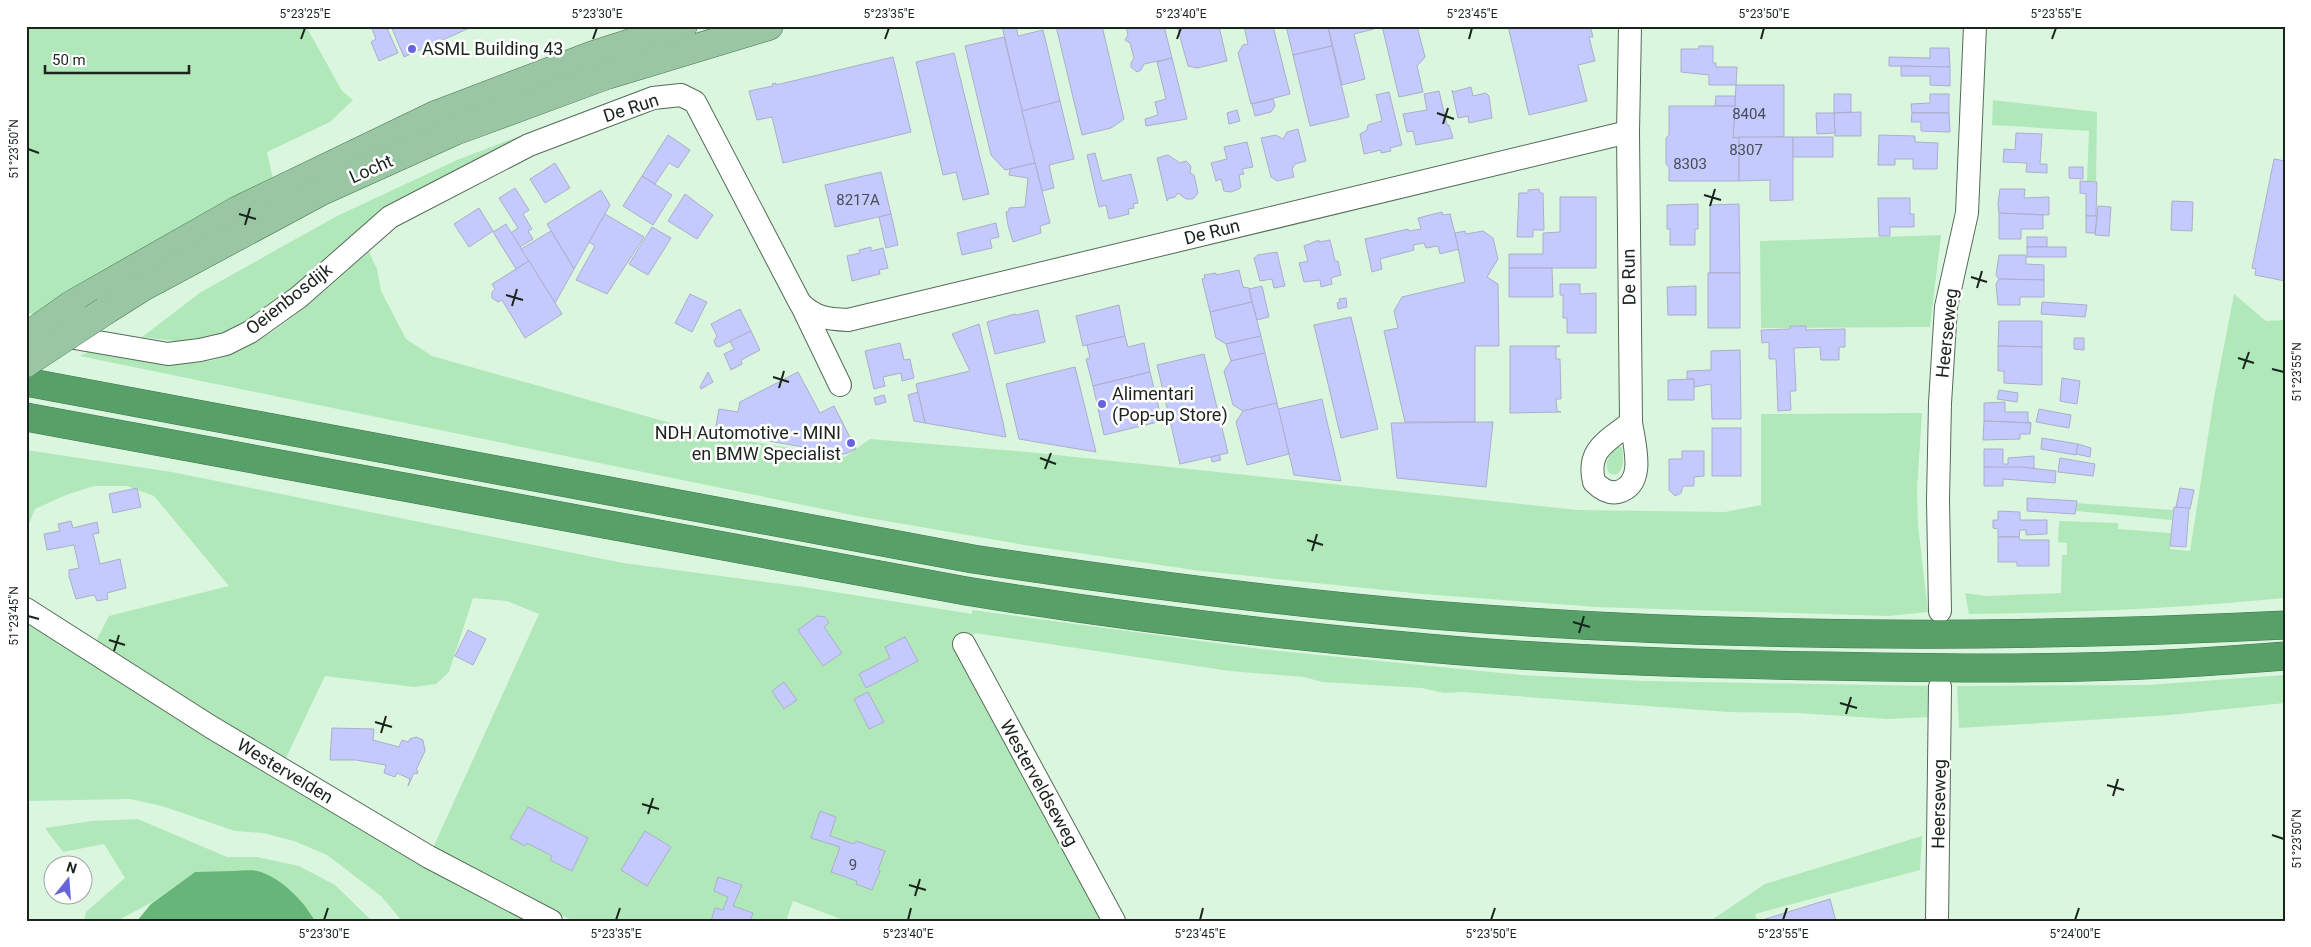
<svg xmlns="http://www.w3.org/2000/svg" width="2311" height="947" font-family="Roboto,sans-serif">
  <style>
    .green { fill: #b0e8ba }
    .water { fill: #65b678 }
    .building { fill: #c5cafe; stroke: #abaeca }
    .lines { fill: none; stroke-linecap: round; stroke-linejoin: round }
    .minor-casing { stroke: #546b58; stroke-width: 24 }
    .major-casing { stroke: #42754d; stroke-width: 29 }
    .highway-casing { stroke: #42754d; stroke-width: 29 }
    .minor { stroke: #fff; stroke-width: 22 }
    .major { stroke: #9ac6a4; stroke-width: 28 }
    .highway { stroke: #57a068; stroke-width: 28 }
    .major-bridge-casing { stroke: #42754d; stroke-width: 29; stroke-linecap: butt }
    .major-bridge { stroke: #9ac6a4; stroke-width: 28 }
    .ticks { fill: none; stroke: #1a241c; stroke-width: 2 }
    .poi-dot { fill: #6663dc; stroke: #fff; stroke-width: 2 }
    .labels { text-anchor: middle; stroke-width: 5; stroke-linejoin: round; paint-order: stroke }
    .number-label { font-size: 15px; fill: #454e54 }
    .poi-label { font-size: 18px; fill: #1a241c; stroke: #fff; text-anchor: start }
    .street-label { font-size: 18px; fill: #1a241c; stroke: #fff }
    .neatline { fill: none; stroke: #1a241c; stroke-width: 2 }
    .ticks-label { font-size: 12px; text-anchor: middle; fill: #1a241c }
  </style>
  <rect width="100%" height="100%" fill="#dbf6df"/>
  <g class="green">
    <path d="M36,26H306L342,91L353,100L330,122L267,152L274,184L36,315L26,313V31Z"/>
    <path d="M1993,100L2097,112L2096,181H2087L2089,131L1992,125Z"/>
    <path d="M593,108L384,208L273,306L219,338L182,342L142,337L201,292L337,216L457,160Z"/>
    <path d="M1941,235L1930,327L1761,328L1760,241Z"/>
    <path d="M369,252L377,269L381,291L406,339L432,356L713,435L845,457L870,439L1028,452L1578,510L1725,512L1761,505V414L1922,413L1917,489L1918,525L1928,612L1888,616L1596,607L1423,594L1201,571L1025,545L857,516L80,356L88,352C125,357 165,367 202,362C262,354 324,290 369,252Z"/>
    <path d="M2234,294L2266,321L2285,320V598C2179,608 2075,613 1969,614L1965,593L1987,596L2061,593L2062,555H2067V543L2058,542L2059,521L2118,523V529L2171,533L2170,549L2190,551L2214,398Z"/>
    <path d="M1617,446L1622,447C1623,458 1626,469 1615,475L1609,473C1603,461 1610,456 1617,446Z"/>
    <path d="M26,450L172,472L623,563L804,587L972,614V610L1261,649L1521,675L1645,681L1929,686L1928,717L1888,719L1799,713L1728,712L1462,692L1444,693L1422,688L1323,682L1303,677L1230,671L975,633L957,644L1104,921H846L793,901L786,921H573L432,850L539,614L507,601L473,598L449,672L436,684L414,687L325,676L284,762L96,641L109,616L229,586L154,496L127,486H94L66,495L35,509L26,531Z"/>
    <path d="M2076,503L2173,510L2172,520L2076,511Z"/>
    <path d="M26,617L528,921H402L381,896L327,855L294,841L263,833L235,831L162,806L130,799L26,801Z"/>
    <path d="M2285,675V703L2170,715L1959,728L1957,686L2147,685Z"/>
    <path d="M138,819L227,857H257L299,866L335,885L372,921H315L308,909L195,872L154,901L117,921H84L86,912L125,878L104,844L63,852L45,828L92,821Z"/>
    <path d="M1922,836L1920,870L1755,914L1757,921H1710L1765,884Z"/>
  </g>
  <path class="water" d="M234,871C242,871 253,869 261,872C283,880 303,900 315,921H137L151,904L195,872Z"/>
  <g class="building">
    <path d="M371,26H386L398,53L379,61L371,42L376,39Z"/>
    <path d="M391,26H474L404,57Z"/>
    <path d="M1002,26H1016L1018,36L1043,30L1060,101L1022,111Z"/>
    <path d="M1056,26H1102L1124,119L1111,128L1082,135Z"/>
    <path d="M1126,26H1164L1172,58L1144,64L1141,70L1137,72L1131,67V63L1134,58L1130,43L1125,40L1128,35Z"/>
    <path d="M1177,26H1219L1227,61L1197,68L1188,66Z"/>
    <path d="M1244,26H1273L1290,94L1251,104L1238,53L1243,45L1248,44Z"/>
    <path d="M1286,26H1328L1332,46L1293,55Z"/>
    <path d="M1328,26H1373L1374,29L1354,34L1365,79L1342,85Z"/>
    <path d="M1382,26H1417L1425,57L1417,66L1423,92L1399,97Z"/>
    <path d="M1508,26H1590L1593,37H1589L1595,61L1578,65L1587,101L1529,115Z"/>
    <path d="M1004,37L1035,163L1005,170L991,155L965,46Z"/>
    <path d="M1332,46L1349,117L1310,126L1293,55Z"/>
    <path d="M1699,46H1713V63H1716V67H1737L1736,85H1709V75L1681,72V49H1699Z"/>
    <path d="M1930,48H1949L1950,67L1889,66V57L1930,58Z"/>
    <path d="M954,53L989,194L963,200L956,172L943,175L916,62Z"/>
    <path d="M893,57L911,132L783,163L772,117L757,120L749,91L773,86L772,84L776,83V85Z"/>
    <path d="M1172,58L1187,119L1146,126L1145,119L1158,115L1155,102L1166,99L1157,62Z"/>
    <path d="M1901,66L1950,67V86L1930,85V76H1901Z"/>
    <path d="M1736,85H1784V137L1733,138Z"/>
    <path d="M1471,87L1473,96L1486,93L1489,96L1492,118L1469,123L1468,116L1458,118L1452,90L1453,92Z"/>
    <path d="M1439,91L1447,125H1449L1453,138L1416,145L1413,131L1407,132L1403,114L1427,110L1424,94Z"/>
    <path d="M1389,92L1402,145L1390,148L1391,151L1381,153V150L1364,154L1360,134L1367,130L1368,125L1382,121L1376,95Z"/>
    <path d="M1834,94H1851V112L1834,113Z"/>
    <path d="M1930,94H1949V113H1912L1911,104L1930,103Z"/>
    <path d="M1716,96H1735V106H1715Z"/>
    <path d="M1273,99L1275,106L1271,112L1255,116L1252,104Z"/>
    <path d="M1060,101L1074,159L1049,165L1054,188L1042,191L1022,111Z"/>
    <path d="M1669,106H1735L1733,138L1739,137V181H1669V167L1666,164V138L1669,135Z"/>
    <path d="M1237,110L1240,121L1229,124L1227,113Z"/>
    <path d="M1861,112V136H1835L1834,113Z"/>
    <path d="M1816,113H1834L1835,133L1817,134Z"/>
    <path d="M1912,113H1949L1950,132L1921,131V122H1911Z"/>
    <path d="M1298,129L1306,161L1295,164L1292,169L1294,177L1277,181L1271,177L1261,138L1276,135L1283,139L1287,132Z"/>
    <path d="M2016,133L2042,134L2040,164H2047V173L2026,172L2027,163L2003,162L2004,149L2015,150Z"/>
    <path d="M668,135L690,150L678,168L669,163L655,184L642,176Z"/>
    <path d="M1879,135L1915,136V142L1938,143L1937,169H1913V159H1895V165H1878Z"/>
    <path d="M1739,137H1793V200L1770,201V180L1739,181Z"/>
    <rect x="1793" y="137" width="40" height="20"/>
    <path d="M1247,142L1253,167L1242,169L1244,174L1239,175L1241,187L1239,189L1231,192L1224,191L1221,179L1216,181L1211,163L1227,159L1224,147Z"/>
    <path d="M1095,153L1102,181L1131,174L1138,203L1133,204L1134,208L1128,209L1129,214L1109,219L1106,205L1099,207L1087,155Z"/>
    <path d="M1168,155L1180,163L1186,161L1191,166L1190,173L1194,175L1198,193L1193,199H1186L1178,193L1175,197L1168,199L1167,201L1157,158Z"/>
    <path d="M2274,159L2285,161V281L2255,275L2256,269L2252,268Z"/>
    <path d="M555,163L570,188L545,203L530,179Z"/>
    <path d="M1035,163L1050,223L1040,226L1041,233L1013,242L1008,225L1006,212L1009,211V208L1025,207L1028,178L1009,175L1010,169Z"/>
    <path d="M2069,167H2083V179L2069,178Z"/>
    <path d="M881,172L891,214L835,227L825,185Z"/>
    <path d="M642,176L672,195L653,225L623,206Z"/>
    <path d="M2080,181L2097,182L2096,216H2086V194L2080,193Z"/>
    <path d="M515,188L529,210L523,214L532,229L528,231L533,239L520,247L511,233L518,228L499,198Z"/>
    <path d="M1539,189L1540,193H1543L1544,230H1533V237H1517L1519,193H1528V190Z"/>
    <path d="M2000,189H2025L2024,198L2049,197V215L1999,213L1998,203Z"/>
    <path d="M601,190L610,205L574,269L547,224Z"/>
    <path d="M685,194L713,215L697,239L668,221Z"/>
    <path d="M1560,197H1596V268H1509V254H1543V233L1560,232Z"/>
    <path d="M1878,198H1910V214H1914V227H1890V236H1879Z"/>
    <path d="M2172,201L2193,202L2192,231L2171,230Z"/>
    <path d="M1698,204V229H1695V245H1670V229H1667V205Z"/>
    <path d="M1739,204L1740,273H1710V205Z"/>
    <path d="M2098,206L2111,207L2109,236L2095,235Z"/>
    <path d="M479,208L493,231L469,247L454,224Z"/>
    <path d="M1442,212L1443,215L1450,214L1459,249L1440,254L1438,246L1426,248L1424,243L1413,245L1414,250L1380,259L1382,269L1372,272L1365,239L1408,229L1409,231L1421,229L1418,218Z"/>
    <path d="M1999,213L2043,215V229H2021V239H1999Z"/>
    <path d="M605,214L644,237L607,294L576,280L595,246L589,242Z"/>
    <path d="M891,214L898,245L886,248L879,217Z"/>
    <path d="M2086,216H2097L2095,233H2086Z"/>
    <path d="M996,223L999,237L990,239L992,248L962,255L957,233Z"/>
    <path d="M506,224L529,261L516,269L493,232Z"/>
    <path d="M652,227L671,238L648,275L629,264Z"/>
    <path d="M551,231L574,269L555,303L521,249Z"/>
    <path d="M1465,231L1466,234L1483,231L1493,238L1498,259L1487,277L1498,284L1499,346H1475V422H1405L1384,331L1398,328L1394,311L1402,297L1465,282L1455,233Z"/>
    <rect x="2027" y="237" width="20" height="10"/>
    <path d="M1319,240V242L1330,240L1335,261H1338L1341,275L1331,278L1332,284L1321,287L1320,280L1304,282L1299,263L1308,261L1304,246Z"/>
    <path d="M871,247V251L883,248L888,268L879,270L880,274L852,281L847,256L860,253L859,250Z"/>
    <rect x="2027" y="247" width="39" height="10"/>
    <path d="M1277,252L1285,286L1274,288L1272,279L1260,281L1254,258L1258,255Z"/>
    <path d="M1999,255H2026V264L2044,265V280L1999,279L1996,275Z"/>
    <path d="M529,261L562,314L525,338L502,300L498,302L492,298V292L495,289L492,284Z"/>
    <path d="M1509,268H1552L1553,297H1509Z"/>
    <path d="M1239,270L1243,287L1249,288L1252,302L1210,312L1202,279L1205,278L1204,275L1216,273V275Z"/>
    <rect x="1708" y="273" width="32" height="55"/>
    <path d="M1999,279L2044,280V297H2020V305H1998L1996,284Z"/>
    <path d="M1560,284H1580V294L1596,293V333H1567V318H1563V295H1560Z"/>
    <path d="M1262,286L1269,317L1257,320L1249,289Z"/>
    <path d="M1696,286V315H1668L1667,287Z"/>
    <path d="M690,294L707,302L692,332L675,323Z"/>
    <path d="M1346,298L1347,307L1338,309L1337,303L1340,302L1339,299Z"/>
    <path d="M1252,302L1261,336L1226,344L1216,338L1210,312Z"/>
    <path d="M2042,302L2087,305L2085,317L2041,314Z"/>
    <path d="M1119,305L1125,336L1083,346L1076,316Z"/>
    <path d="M740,309L751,331L719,347L716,346L714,341L717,336L711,324Z"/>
    <path d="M1038,310L1045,342L995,354L987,322L1015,314L1017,315Z"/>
    <path d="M1351,317L1378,429L1341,438L1314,325Z"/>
    <path d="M1999,321H2042V347L1998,346Z"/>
    <path d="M979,324L1002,418L1006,437L925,423L916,384L970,371L952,334Z"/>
    <path d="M1790,326H1806V330L1845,329V347H1839V360H1821L1820,347L1794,348L1796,391H1790L1791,410L1778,411L1776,359H1769V342L1762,343L1761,330L1790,329Z"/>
    <path d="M751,331L760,350L741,360L742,364L731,370L724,354L734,349L730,341Z"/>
    <path d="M1125,336L1128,347L1144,343L1150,372L1093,386L1086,359L1090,358L1087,345Z"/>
    <path d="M1261,336L1265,353L1231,361L1226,344Z"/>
    <path d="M2074,338H2084V350L2074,349Z"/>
    <path d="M900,343L904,360L910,359L914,378L902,381L901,373L883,377L885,386L874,389L865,351Z"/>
    <path d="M1510,346H1560L1556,347V359H1560L1561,399H1556L1557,411L1561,412L1510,413Z"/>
    <path d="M1998,346L2042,347V385L2004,383V371H1998Z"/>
    <path d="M1740,350L1741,419H1712L1711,384L1694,387V379H1687V371L1711,370V351Z"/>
    <path d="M1265,353L1277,403L1243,411L1233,405L1224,371L1231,361Z"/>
    <path d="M1204,354L1228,453L1180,464L1157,365Z"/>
    <path d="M1075,367L1096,452L1019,439L1006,384Z"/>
    <path d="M708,372L713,382L701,389L700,387Z"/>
    <path d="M798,372L820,413L834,406L856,449L845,454L715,432L719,409L738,412L740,402Z"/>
    <path d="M1150,372L1162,421L1104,435L1093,386Z"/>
    <path d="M2062,378L2080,381L2077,404L2060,401Z"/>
    <path d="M1694,379V400H1668V380Z"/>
    <path d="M1999,390L2018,393L2017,402L1997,399Z"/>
    <path d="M918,392L925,423L914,421L908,395Z"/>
    <path d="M884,395L886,402L876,405L874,398Z"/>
    <path d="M1322,399L1325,413L1341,481L1294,475L1289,454L1278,409Z"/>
    <path d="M2005,402V412H2028V421L2031,423L1984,421V403Z"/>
    <path d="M1277,403L1289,454L1247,465L1236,422L1243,411Z"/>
    <path d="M2039,409L2071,415L2069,428L2036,422Z"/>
    <path d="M1984,421L2031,423L2030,434H2020V439L1983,440Z"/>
    <path d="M1493,422L1486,487L1397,478L1391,423Z"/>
    <rect x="1712" y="428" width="29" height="48"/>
    <path d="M2042,438L2078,444L2076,455L2041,449Z"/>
    <path d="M2078,444L2091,448L2090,457L2076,454Z"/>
    <path d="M1984,449H2003V464H2008V458L2034,456V469L1984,467Z"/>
    <path d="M1682,451H1704V476L1694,477V486H1683L1681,493L1675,496L1669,490V459H1682Z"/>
    <path d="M1219,455L1221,460L1212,462L1211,457Z"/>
    <path d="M2060,458L2095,464L2093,476L2058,472Z"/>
    <path d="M1984,467H2021L2056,471L2055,483L2003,479V486H1984Z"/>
    <path d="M137,488L141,507L113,513L109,494Z"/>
    <path d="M2180,488L2194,490L2190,509L2176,507Z"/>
    <path d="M2027,498L2077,501L2075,514L2027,511Z"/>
    <path d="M2174,507L2189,508L2186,547L2170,546Z"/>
    <path d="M1998,511L2020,512V520H2047V534L2026,535V530H2020L2019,537H1998V529L1993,528V520H1998Z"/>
    <path d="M71,521L73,528L97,522L99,533L93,534L100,564L120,559L126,588L107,593L108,599L97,601L95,596L93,595L76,599L69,576V570L79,568L74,545L47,550L44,534L60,531L58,524Z"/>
    <path d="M1998,537H2019L2020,540H2049V566H2017V562H1998Z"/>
    <path d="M817,616L825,617L829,623L824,627L842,653L823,666L798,630Z"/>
    <path d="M468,630L486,639L473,665L455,656Z"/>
    <path d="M905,637L918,661L866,688L859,674L890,658L885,647Z"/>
    <path d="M784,682L797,700L784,709L772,691Z"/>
    <path d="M868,692L884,722L869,729L854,699Z"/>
    <path d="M332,728L374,729L373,740L399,747L402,740L408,742L410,739L416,737L423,740L425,751L416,770L418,771L417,774L414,773L408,786L410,779L397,773L395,777L384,773L386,765L356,760H330Z"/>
    <path d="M528,807L588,838L572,871L550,860L552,856L527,843L525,846L510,838Z"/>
    <path d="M820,811L836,817L830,836L854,844L856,841L885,851L878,870L880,871L872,890L856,884L857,881L831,872L840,847L811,838Z"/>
    <path d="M645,831L671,847L647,886L621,870Z"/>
    <path d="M718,877L742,885L733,906L753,913L750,921H711L715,908L723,910L728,897L714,891Z"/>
    <path d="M1830,899L1836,921L1762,920Z"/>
  </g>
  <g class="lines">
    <g class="minor-casing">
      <g id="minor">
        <path d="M1630,26L1628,132L1631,422C1634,444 1647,484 1618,492C1608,494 1600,488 1594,482C1586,448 1609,441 1631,422"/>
        <path d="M801,304L840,385"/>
        <path d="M57,335L168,354L200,350L226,344L250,332L299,297L390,217L529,145L653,98L681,95L695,102L800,303C815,318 827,319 848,320L1628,132"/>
        <path d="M26,609L211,727L429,857L551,921"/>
        <path d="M1940,611L1938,500L1940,403L1946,307L1967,213L1975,26"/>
        <path d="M964,644L1114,921"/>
        <path d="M1937,921L1940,687"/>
      </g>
    </g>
    <g class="major-casing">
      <g id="major">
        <path d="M71,305L238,210L435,115L593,55L683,26"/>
        <path d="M105,311L143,287L322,191L455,131L607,75L769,26"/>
      </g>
    </g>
    <g class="highway-casing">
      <g id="highway">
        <path d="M26,382L973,559C1125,582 1279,602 1432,615C1716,638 2001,639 2285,625"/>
        <path d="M26,417L966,591C1119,616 1273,635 1427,648C1560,660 1693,664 1826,666C1939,668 2052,670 2165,664C2205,662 2245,659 2285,656"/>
      </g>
    </g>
    <use href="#minor" class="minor"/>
    <use href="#major" class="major"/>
    <use href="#highway" class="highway"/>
    <g class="major-bridge-casing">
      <g id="major-bridge">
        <path d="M26,337L71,305"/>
        <path d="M26,363L105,311"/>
      </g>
    </g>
    <use href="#major-bridge" class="major-bridge"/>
  </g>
  <path class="ticks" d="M301,39L305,28M593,39L597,28M885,39L889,28M1177,39L1181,28M1469,39L1472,28M1761,39L1764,28M2052,39L2056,28M1437,113L1454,119M1443,124L1448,108M28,149L39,153M1704,195L1721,200M1710,206L1715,189M239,214L256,219M245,225L250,208M1971,277L1987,282M1977,288L1982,271M506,295L523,300M512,306L517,289M2238,358L2254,363M2243,369L2249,352M2272,369L2284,372M773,377L789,382M779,388L784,371M1040,458L1056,464M1045,469L1051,453M1307,540L1323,545M1312,551L1317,534M28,616L39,619M1573,622L1590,627M1579,633L1584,616M109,640L125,645M114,651L119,635M1840,703L1857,708M1846,714L1851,697M375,722L392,727M381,733L386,716M2107,785L2124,790M2113,796L2118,779M642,804L659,809M648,814L653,798M2272,835L2284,839M909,885L926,890M915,896L920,879M324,920L328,908M616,920L620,908M908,920L911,908M1200,920L1203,908M1491,920L1495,908M1783,920L1787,908M2075,920L2079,908"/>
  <g class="poi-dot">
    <circle cx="412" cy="49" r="5"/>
    <circle cx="1102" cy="404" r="5"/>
    <circle cx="851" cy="443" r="5"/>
  </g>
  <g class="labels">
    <g class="number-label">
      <text x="1749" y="119">8404</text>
      <text x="1746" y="155">8307</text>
      <text x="1690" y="169">8303</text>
      <text x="858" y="205">8217A</text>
      <text x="853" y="870">9</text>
    </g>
    <g class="poi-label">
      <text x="422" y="55">ASML Building 43</text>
      <text x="1112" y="400">Alimentari<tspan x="1112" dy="21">(Pop-up Store)</tspan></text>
      <text x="841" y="439" text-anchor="end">NDH Automotive - MINI<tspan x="841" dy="21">en BMW Specialist</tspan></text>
    </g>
    <g class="street-label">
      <text transform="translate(631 108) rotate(-18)" y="6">De Run</text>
      <text transform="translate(371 169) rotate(-24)" y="6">Locht</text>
      <text transform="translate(1212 232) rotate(-14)" y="6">De Run</text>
      <text transform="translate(1629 277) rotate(-91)" y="6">De Run</text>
      <text transform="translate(289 299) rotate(-38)" y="6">Oeienbosdijk</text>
      <text transform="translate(1947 333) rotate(-84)" y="6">Heerseweg</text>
      <text transform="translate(285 771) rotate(31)" y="6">Westervelden</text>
      <text transform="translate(1039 783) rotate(61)" y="6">Westerveldseweg</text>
      <text transform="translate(1939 804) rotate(-89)" y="6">Heerseweg</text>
    </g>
  </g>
  <rect width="2311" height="947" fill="none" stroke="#ffffff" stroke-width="55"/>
  <g transform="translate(68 880) rotate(17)"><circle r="24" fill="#ffffff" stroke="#a3a7a4"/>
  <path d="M0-4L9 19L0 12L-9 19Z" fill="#6663dc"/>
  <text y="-8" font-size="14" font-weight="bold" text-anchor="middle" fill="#1a241c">N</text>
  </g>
  <path d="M45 65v8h144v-8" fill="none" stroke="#1a241c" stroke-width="2.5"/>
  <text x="52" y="65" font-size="15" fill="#1a241c" stroke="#ffffff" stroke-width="4" paint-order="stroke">50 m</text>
  <rect x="28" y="28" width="2256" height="892" class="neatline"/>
  <g class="ticks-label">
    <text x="305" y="18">5°23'25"E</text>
    <text x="597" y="18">5°23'30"E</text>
    <text x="889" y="18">5°23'35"E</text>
    <text x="1181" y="18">5°23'40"E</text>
    <text x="1472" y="18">5°23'45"E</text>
    <text x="1764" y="18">5°23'50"E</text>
    <text x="2056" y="18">5°23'55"E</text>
    <text transform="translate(14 149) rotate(-90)" y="4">51°23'50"N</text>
    <text transform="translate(2297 372) rotate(-90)" y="4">51°23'55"N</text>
    <text transform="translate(14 616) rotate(-90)" y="4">51°23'45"N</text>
    <text transform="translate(2297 839) rotate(-90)" y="4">51°23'50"N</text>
    <text x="324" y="938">5°23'30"E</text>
    <text x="616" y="938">5°23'35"E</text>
    <text x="908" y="938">5°23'40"E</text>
    <text x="1200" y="938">5°23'45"E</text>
    <text x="1491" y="938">5°23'50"E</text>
    <text x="1783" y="938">5°23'55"E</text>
    <text x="2075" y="938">5°24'00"E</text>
  </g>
</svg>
